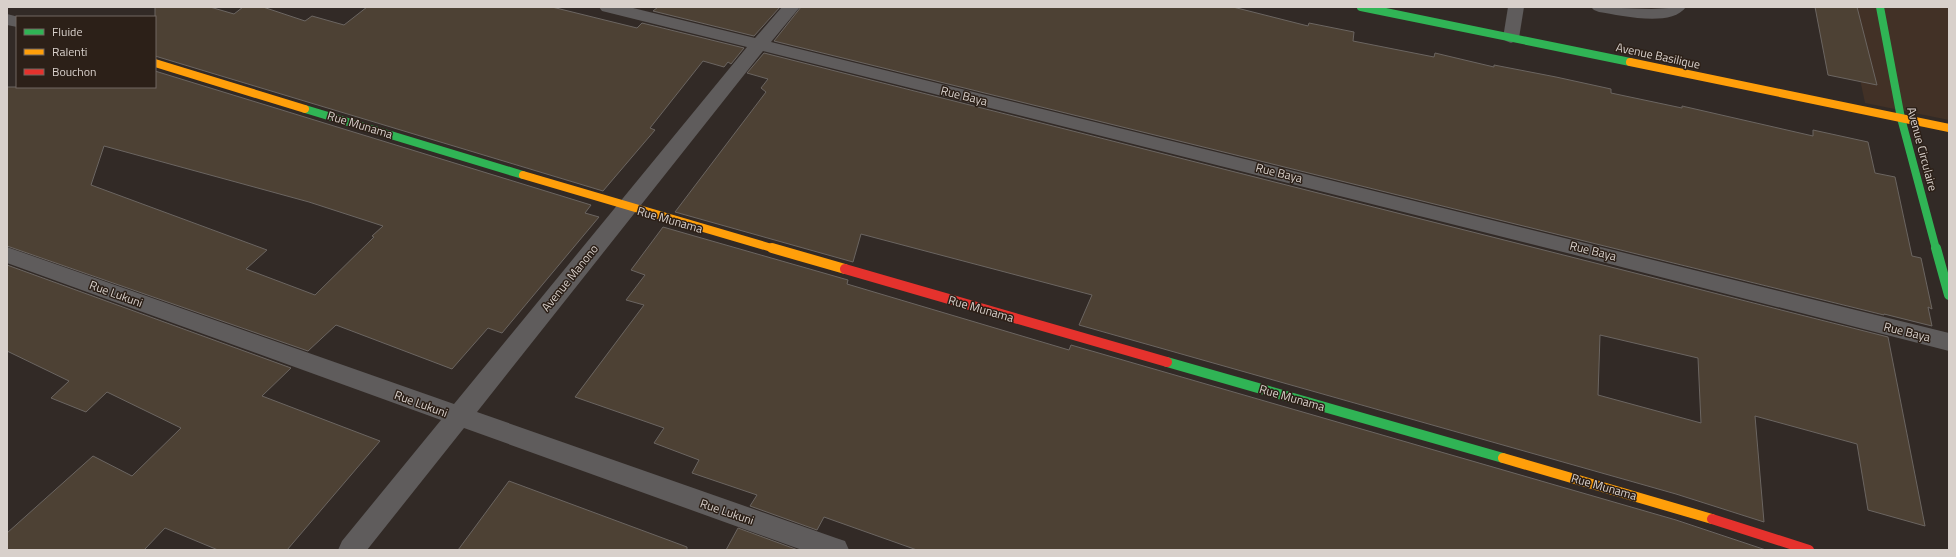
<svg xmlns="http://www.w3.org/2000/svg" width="1956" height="557" font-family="'Titillium Web',sans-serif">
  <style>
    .built { fill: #423126 }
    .building { fill: #4d4134; stroke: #6b6561; fill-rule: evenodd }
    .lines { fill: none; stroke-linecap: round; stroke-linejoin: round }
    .lane { fill: #5f5c5c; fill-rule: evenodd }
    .street { fill: #5f5c5c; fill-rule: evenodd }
    .fast-far1 { stroke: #30b455; stroke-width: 8 }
    .fast { stroke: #30b455; stroke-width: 10 }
    .slow-far1 { stroke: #ff9f0a; stroke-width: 8 }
    .slow { stroke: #ff9f0a; stroke-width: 10 }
    .jam { stroke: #e5322d; stroke-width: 10 }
    .labels { text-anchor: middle; stroke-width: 3; stroke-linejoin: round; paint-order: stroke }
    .street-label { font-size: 12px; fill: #d8d0cb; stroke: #2c2018 }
  </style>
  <rect width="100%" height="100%" fill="#322a26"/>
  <path class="built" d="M1845,7H1949V120L1865,103Z"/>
  <g class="building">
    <path d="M155,7H210L234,14L243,7H263L305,21L312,16L344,25L367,7H552L637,28L642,23L744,48L731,64L728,62L724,67L703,61L650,128L655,130L603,191L155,56Z"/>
    <path d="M658,7H780L754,36L653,11Z"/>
    <path d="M801,7H1233L1308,26L1309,23L1354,32L1353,41L1434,57L1435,53L1494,67V65L1556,77L1611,89V93L1682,108V106L1813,136V130L1868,142L1875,173L1895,177L1912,256L1921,258L1932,309L1928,307L1932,326L1884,314V315L774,41Z"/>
    <path d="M1815,7H1857L1877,85L1828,75Z"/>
    <path d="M764,53L1888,337L1925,526L1868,510L1857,444L1755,416L1764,522L1676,494L1079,325L1092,295L861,234L853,262L675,212L766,92L761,88L768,79L747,73ZM1600,335L1698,358L1701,423L1598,395Z"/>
    <path d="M155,71L591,205L585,213L599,217L502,333L488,328L452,369L336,325L308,351L7,246V87H155ZM104,146L309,202L383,226L372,236L374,237L315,295L246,269L267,250L91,185Z"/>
    <path d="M663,227L848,280L847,284L1069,350L1071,345L1676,520L1766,550H917L824,517L817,530L750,506L757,495L692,473L699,460L654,443L664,428L575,397L644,305L626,300L645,275L631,270Z"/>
    <path d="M7,265L291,368L262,396L380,441L287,550H218L165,528L144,550H7V533L93,456L132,476L181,428L107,392L86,412L51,398L69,381L7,351Z"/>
    <path d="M509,481L687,547V550H458Z"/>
    <path d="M738,528L798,550H726Z"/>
  </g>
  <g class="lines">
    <g class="lane">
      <path d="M1508,7H1524L1519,38L1516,41L1511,43L1506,41L1503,38Z"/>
      <path d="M1591,7L1651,9L1686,7C1671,28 1620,15 1599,12L1594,10Z"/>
    </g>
    <g class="street">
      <path d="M599,7H629L755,38L782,7H800L771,42L1949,333V351L1571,254L763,51L477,412L836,538L845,541L849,550H802L464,428L367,550H338L342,541L441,420L7,263V247L454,404L747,47L602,11Z"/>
      <path d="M7,14L19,17H17V27L7,25Z"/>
    </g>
    <g class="fast-far1">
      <path d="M1361,7L1630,62"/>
      <path d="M1880,7L1901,118L1936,249"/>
      <path d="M305,109L523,175"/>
    </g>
    <g class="fast">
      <path d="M1936,248L1949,295"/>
      <path d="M1167,362L1503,458"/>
    </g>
    <g class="slow-far1">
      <path d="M1630,62L1949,128"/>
      <path d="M155,63L305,109"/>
      <path d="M523,175L775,249"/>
    </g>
    <g class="slow">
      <path d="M772,248L845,269"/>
      <path d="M1503,458L1712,519"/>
    </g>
    <g class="jam">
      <path d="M845,269L1167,362"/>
      <path d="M1712,519L1809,550"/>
    </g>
  </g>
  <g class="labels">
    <g class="street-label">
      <text transform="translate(1658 56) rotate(12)" y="4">Avenue Basilique</text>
      <text transform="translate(964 96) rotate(14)" y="4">Rue Baya</text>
      <text transform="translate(360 125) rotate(17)" y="4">Rue Munama</text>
      <text transform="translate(1922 149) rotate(75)" y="4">Avenue Circulaire</text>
      <text transform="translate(1279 173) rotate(14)" y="4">Rue Baya</text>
      <text transform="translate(670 220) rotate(16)" y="4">Rue Munama</text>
      <text transform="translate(1593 251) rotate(14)" y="4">Rue Baya</text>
      <text transform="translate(570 278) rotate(-51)" y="4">Avenue Manono</text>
      <text transform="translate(116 294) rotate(20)" y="4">Rue Lukuni</text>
      <text transform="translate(981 309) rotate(16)" y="4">Rue Munama</text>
      <text transform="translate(1907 332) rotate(14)" y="4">Rue Baya</text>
      <text transform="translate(1292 398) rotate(16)" y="4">Rue Munama</text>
      <text transform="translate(421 404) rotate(20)" y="4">Rue Lukuni</text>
      <text transform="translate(1604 487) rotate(16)" y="4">Rue Munama</text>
      <text transform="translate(727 512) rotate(19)" y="4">Rue Lukuni</text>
    </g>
  </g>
  <rect width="1956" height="557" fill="none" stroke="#d8d0cb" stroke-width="16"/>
  <rect x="16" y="16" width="140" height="72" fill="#2c2018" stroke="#716660"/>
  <rect x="24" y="29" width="20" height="6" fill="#30b455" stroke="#716660"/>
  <text x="52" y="36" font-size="12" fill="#d8d0cb">Fluide</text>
  <rect x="24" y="49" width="20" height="6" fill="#ff9f0a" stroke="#716660"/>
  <text x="52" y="56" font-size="12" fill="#d8d0cb">Ralenti</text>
  <rect x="24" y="69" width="20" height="6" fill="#e5322d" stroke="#716660"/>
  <text x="52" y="76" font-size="12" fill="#d8d0cb">Bouchon</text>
</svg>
